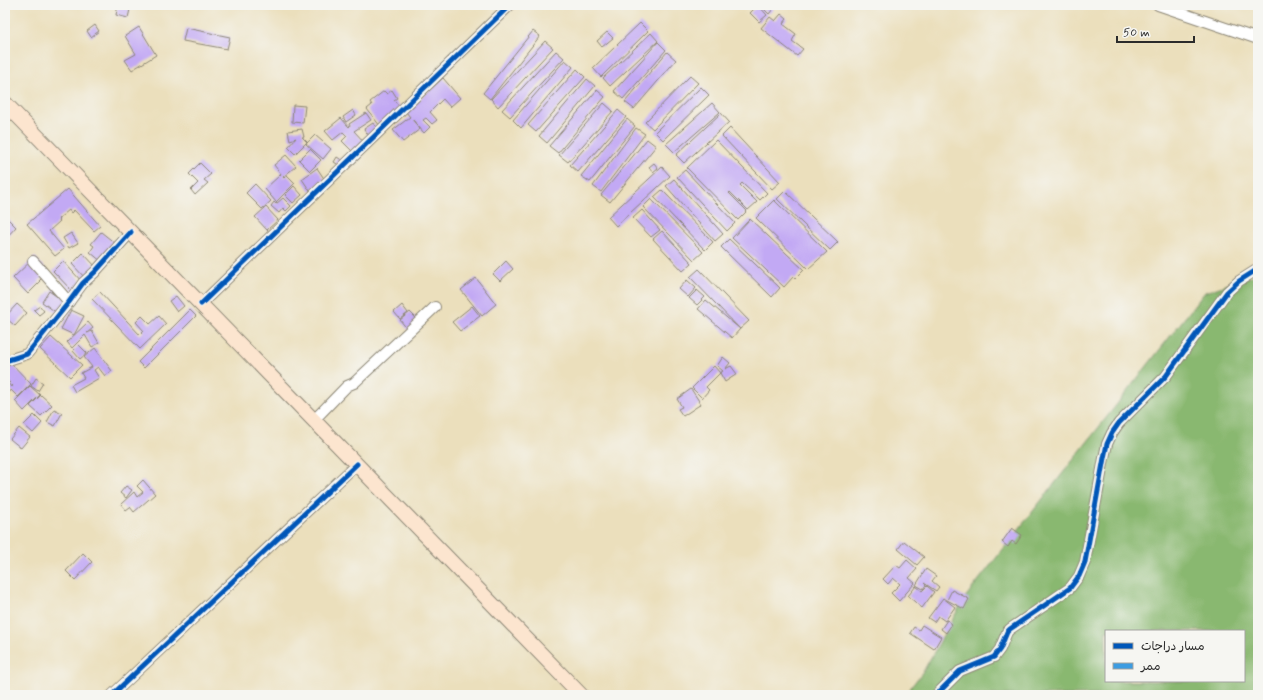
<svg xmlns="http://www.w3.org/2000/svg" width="1263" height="700" font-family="Mynerve,'Playpen Sans Arabic',sans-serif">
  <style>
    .forest { fill: #89b870; stroke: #5a724e; fill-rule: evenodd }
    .building { fill: #c2a9f4 }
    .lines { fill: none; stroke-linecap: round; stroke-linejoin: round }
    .street-casing { stroke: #8b8574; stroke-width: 12 }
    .secondary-casing { stroke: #8b8574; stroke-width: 16 }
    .street { stroke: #fff; stroke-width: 10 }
    .secondary { stroke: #fce5cf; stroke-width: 14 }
    .quiet { stroke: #3d9ce1; stroke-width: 4; stroke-dasharray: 8 4; stroke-linecap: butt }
    .cycleway-casing { stroke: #f6f6f2; stroke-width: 8 }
    .cycleway { stroke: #0057b8; stroke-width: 5 }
  </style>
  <rect width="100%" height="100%" fill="#f6f6f2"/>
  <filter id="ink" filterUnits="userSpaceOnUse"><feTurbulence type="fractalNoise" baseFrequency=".025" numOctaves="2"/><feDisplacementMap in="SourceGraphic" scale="8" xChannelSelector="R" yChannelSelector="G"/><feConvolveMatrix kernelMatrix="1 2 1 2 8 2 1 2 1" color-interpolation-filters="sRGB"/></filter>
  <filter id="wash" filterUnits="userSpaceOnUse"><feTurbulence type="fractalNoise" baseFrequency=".012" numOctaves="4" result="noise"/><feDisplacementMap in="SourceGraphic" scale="16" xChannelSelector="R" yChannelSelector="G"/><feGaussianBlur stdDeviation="0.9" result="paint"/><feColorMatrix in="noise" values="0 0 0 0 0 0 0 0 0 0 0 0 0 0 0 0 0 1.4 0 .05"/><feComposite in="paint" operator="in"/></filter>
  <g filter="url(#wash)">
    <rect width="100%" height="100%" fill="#ebdfbc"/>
    <path class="forest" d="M1258,274V695H905L924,670L964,599L1205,292ZM1106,631H1244V681H1106Z"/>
    <g id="blocks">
      <g class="building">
        <path d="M118,5H131L128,18L116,15Z"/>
        <path d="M758,5L767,15L759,22L750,13Z"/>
        <path d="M764,5H767L773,9L769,14L762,7Z"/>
        <path d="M781,14L787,19L783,24L796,34L792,41L803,49L797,56L761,28L770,17L775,21Z"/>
        <path d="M640,23L648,31L601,77L593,68Z"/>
        <path d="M95,25L99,31L91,37L87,31Z"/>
        <path d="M139,27L156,55L132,70L125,60L136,54L125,36Z"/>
        <path d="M186,28L230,37L227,49L183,41Z"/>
        <path d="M533,31L540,36L490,99L483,93Z"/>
        <path d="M607,32L613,38L602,47L597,41Z"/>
        <path d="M651,33L658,41L610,86L603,78Z"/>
        <path d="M545,41L553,48L498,107L491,99Z"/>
        <path d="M658,42L666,50L623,99L614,91Z"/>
        <path d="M556,51L564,58L510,117L502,110Z"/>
        <path d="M667,52L676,60L634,109L625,102Z"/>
        <path d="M565,60L573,67L521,128L513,120Z"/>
        <path d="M577,69L585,77L536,132L528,125Z"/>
        <path d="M690,76L698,83L653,129L645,122Z"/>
        <path d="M443,78L460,98L450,107L443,99L430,112L437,120L432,124L426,118L423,120L430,127L424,133L412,119L420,129L403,142L393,130L410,117L406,112Z"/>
        <path d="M587,79L595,86L547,143L539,136Z"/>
        <path d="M701,87L709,95L663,140L655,132Z"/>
        <path d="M392,90L397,98L394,100L401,108L380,126L367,109L372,105L370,102L384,91L387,94Z"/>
        <path d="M597,90L605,97L558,153L549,146Z"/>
        <path d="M604,103L613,111L568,162L559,155Z"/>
        <path d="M712,103L720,112L674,152L666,144Z"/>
        <path d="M293,105L305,106L303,123L292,122Z"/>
        <path d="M353,110L356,115L346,122L343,117Z"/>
        <path d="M618,110L626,117L578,172L570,165Z"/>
        <path d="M366,113L371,120L354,131L365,143L354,153L342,141L347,136L343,132L333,140L325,131L341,118L349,127L350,126L349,124Z"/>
        <path d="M721,113L729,122L684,163L676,155Z"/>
        <path d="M627,119L635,126L590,182L581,176Z"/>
        <path d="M373,123L378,130L369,136L364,129Z"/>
        <path d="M636,128L645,134L601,192L593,186Z"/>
        <path d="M730,128L780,182L772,189L722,136Z"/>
        <path d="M302,129L304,137H302L307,142L295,154L288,147L296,138L290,140L288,131Z"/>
        <path d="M315,135L331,149L323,159L306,144Z"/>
        <path d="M647,139L656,146L610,202L601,195Z"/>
        <path d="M716,140L767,193L760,200L742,183L740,185L757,202L748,210L730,192L729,193L747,211L738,220L687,168Z"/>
        <path d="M310,149L321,160L310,171L299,160Z"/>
        <path d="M286,155L296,166L283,177L284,178L287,175L295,183L276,202L265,189L281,174L274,165Z"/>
        <path d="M337,157L343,161L340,166L334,162Z"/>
        <path d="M200,163L211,174L204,180L208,183L195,195L191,190L198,183L189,174Z"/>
        <path d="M654,163L658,168L653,172L649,167Z"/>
        <path d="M662,167L670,176L616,226L608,217Z"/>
        <path d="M317,168L325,180L310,191L302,179Z"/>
        <path d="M685,170L735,223L727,231L677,177Z"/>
        <path d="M674,179L723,234L715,241L666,186Z"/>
        <path d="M255,184L271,201L262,209L246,193Z"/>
        <path d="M294,186L302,195L293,203L285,195Z"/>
        <path d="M68,189L100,226L94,231L74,210L71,213L69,210L58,219L60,221L49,231L64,249L55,256L27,224Z"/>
        <path d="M662,190L713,242L705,250L654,197Z"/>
        <path d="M785,191L838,242L830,250L777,199Z"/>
        <path d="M283,198L291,206L286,211L283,208L279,213L271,206L274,202L276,204Z"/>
        <path d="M651,199L703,252L694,260L643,207Z"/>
        <path d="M774,200L827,252L808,269L756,218Z"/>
        <path d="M266,207L278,220L267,230L255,217Z"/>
        <path d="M642,210L660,230L651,237L633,218Z"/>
        <path d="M5,216L16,227L5,239Z"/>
        <path d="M750,219L804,270L795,279L793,277L784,287L732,238Z"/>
        <path d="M662,231L692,263L683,271L653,239Z"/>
        <path d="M101,232L116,244L102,262L90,252L94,246L91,244Z"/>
        <path d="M71,233L78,243L69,248L63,238Z"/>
        <path d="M729,239L780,288L772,297L721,247Z"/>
        <path d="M83,253L97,268L86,279L72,264Z"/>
        <path d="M35,257L48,272L39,281L40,282L28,294L13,278Z"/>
        <path d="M63,261L83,283L73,292L53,271Z"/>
        <path d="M506,261L513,269L500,281L493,274Z"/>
        <path d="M699,269L749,321L740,329L690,277Z"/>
        <path d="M476,278L496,304L482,316L461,290Z"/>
        <path d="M687,280L696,288L688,297L679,289Z"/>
        <path d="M55,286L71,302L61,316L42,302L49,291L59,298L51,291Z"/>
        <path d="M697,290L705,297L697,305L689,298Z"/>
        <path d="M100,292L140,335L144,331L136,322L142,316L150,324L159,316L166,324L140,349L92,299Z"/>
        <path d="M176,296L184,306L177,312L169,301Z"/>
        <path d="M706,300L740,329L732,338L698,309Z"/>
        <path d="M5,301L10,304L5,310Z"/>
        <path d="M17,304L27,313L15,326L5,317Z"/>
        <path d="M402,305L408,313L400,319L394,312Z"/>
        <path d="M40,306L44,311L39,315L34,310Z"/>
        <path d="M472,306L480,316L460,331L452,322Z"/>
        <path d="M71,310L84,316L74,335L61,329Z"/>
        <path d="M190,310L196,316L144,368L138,362Z"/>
        <path d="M410,312L419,321L408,330L400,320Z"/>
        <path d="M88,322L93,328L87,333L92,331L99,343L92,347L85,335L72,348L67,342Z"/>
        <path d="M51,337L82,365L70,377L40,349Z"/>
        <path d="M79,345L87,353L80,359L73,351Z"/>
        <path d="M95,348L112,371L105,376L98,367L94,370L99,378L75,392L71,385L84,378L81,373L92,367L84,357Z"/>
        <path d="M723,357L730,363L725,369L731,366L737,374L725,382L720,373L706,387L709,390L702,398L692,388L714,366L720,373L723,371L717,366Z"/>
        <path d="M9,361L31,384L18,397L11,390L5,394V379L11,387L13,386L5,378V365Z"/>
        <path d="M36,378L43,383L38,391L31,386Z"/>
        <path d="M30,386L40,395L24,411L15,401Z"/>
        <path d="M691,389L701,404L683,416L678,409L682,407L677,399Z"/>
        <path d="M41,395L52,405L41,416L30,406Z"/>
        <path d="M54,409L62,413L55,426L47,422Z"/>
        <path d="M34,415L42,423L33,433L24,425Z"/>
        <path d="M19,428L30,437L21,448L10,439Z"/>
        <path d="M143,480L155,494L134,512L130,507L126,510L121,504L134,492L137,497L143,492L137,486Z"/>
        <path d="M126,486L132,490L126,498L120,493Z"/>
        <path d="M1012,528L1022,535L1016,544L1012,541L1008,547L1002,542Z"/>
        <path d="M904,541L924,557L917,565L898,549Z"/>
        <path d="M83,553L92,562L75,580L66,571Z"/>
        <path d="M907,560L917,569L909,578L915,583L899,601L891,593L900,584L893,578L888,584L883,579L896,565L900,568Z"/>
        <path d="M926,569L936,576L932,581L939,587L936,591L924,583L926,585L923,589L916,585Z"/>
        <path d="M916,586L922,591L927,586L934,592L922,608L908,596Z"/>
        <path d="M952,590L969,599L964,609L947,600Z"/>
        <path d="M943,598L955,607L945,621L938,616L934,622L928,618Z"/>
        <path d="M947,620L952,624L946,633L941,629Z"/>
        <path d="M922,625L941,637L934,649L910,633L914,627L919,630Z"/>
      </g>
    </g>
  </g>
  <g filter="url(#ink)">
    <use href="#blocks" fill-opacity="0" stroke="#8b8574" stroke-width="1"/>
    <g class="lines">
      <g class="street-casing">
        <g id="street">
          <path d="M1158,5L1258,39"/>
          <path d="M33,261L69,302"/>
          <path d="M201,304L510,5"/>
          <path d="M5,361L27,354L69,302L83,283L95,272L131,232"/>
          <path d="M314,420L347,386L354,383L435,307"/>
          <path d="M112,695L357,464"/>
          <path d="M936,695L960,671L994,657L1000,649L1007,632L1010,629L1070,588L1079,576L1085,562L1104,458L1107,444L1112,433L1119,423L1166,376L1227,292L1239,281L1258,269"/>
        </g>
      </g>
      <g class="secondary-casing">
        <path id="secondary" d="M5,103L581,695"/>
      </g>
      <use href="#street" class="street"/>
      <use href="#secondary" class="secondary"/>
      <path class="quiet" d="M5,689L11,695"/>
      <g class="cycleway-casing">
        <g id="cycleway">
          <path d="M201,304L510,5"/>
          <path d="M5,361L27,354L69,302L83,283L95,272L131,232"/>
          <path d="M112,695L357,464"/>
          <path d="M936,695L960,671L994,657L1000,649L1007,632L1010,629L1070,588L1079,576L1085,562L1104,458L1107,444L1112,433L1119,423L1166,376L1227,292L1239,281L1258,269"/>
        </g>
      </g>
      <use href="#cycleway" class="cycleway"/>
    </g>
  </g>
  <rect width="1263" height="700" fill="none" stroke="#f6f6f2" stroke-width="20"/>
  <rect x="1105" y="630" width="140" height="52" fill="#f6f6f2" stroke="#a5a5a2"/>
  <rect x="1113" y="643" width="20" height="6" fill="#0057b8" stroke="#a5a5a2"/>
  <text x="1141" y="650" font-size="12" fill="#2b2b2b">مسار دراجات</text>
  <rect x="1113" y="663" width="20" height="6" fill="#3d9ce1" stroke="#a5a5a2"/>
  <text x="1141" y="670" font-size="12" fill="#2b2b2b">ممر</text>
  <path d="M1117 36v6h77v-6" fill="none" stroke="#2b2b2b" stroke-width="2"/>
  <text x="1123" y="36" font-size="12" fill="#2b2b2b" stroke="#f6f6f2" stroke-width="3" paint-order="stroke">50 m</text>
</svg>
